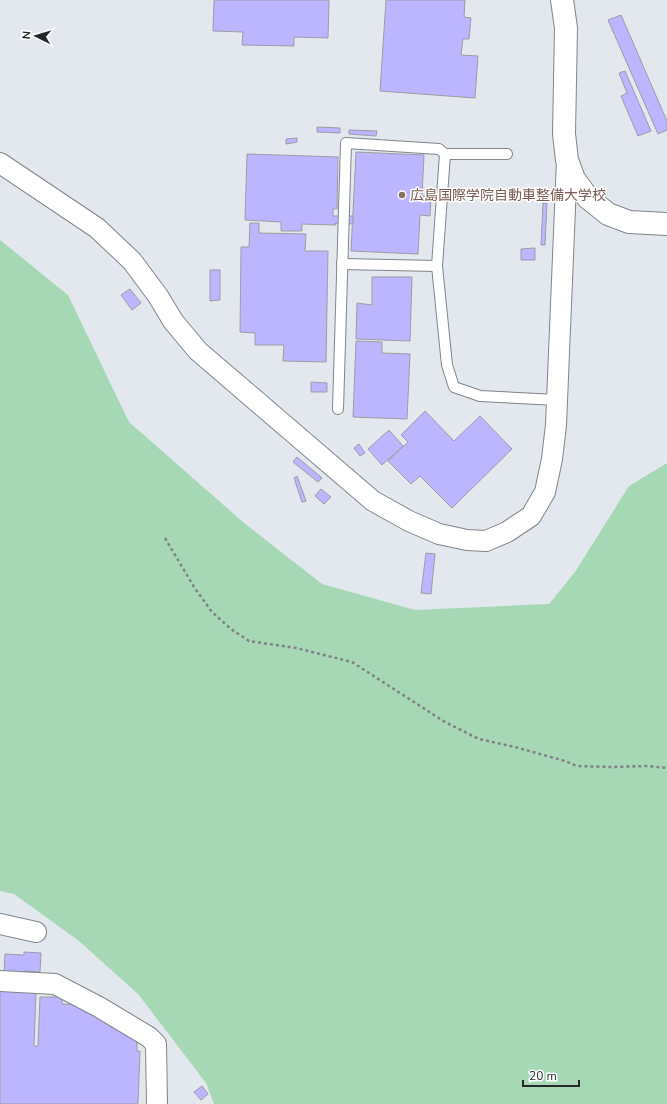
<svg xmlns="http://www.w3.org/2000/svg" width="667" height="1104" font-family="'Nunito Sans','Noto Sans JP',sans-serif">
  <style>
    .green { fill: #a7d8b6 }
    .building { fill: #bcb5ff; stroke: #9c9ca2 }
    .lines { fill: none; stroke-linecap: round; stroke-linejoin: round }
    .service-casing { stroke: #80858a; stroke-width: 12 }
    .minor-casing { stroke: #80858a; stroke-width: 22 }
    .tertiary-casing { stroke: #80858a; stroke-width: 24 }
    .path { stroke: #7f8387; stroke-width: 2.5; stroke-dasharray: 3 3; stroke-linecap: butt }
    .service { stroke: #fff; stroke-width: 10 }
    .minor { stroke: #fff; stroke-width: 20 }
    .tertiary { stroke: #fff; stroke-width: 22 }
    .education-dot { fill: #8d6e63; stroke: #fff; stroke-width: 1.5 }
    .labels { text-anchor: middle; stroke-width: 3; stroke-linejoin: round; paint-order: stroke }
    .education-label { font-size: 14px; fill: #785e54; stroke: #fff; text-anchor: start }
  </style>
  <rect width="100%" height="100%" fill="#e2e8ed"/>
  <path class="green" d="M0,240L68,295L129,422L243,522L322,584L415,610L549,604L575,572L629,486L667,463V1104H214L206,1083L138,994L79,941L14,894L0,891Z"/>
  <g class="building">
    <path d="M214,0H329L328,38L294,37V46L242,45L243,32L213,31Z"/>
    <path d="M386,0H465L464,17L471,18L469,39H463L461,55L478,56L475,98L380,91Z"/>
    <path d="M621,15L667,121V130L658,134L608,20Z"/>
    <path d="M625,71L651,131L638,136L621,96L627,93L619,73Z"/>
    <path d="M317,127L340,128V133L317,132Z"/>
    <path d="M349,130L377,131L376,136L349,134Z"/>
    <path d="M297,138V142L286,144V139Z"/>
    <path d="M356,152L424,155L422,196H431L430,216L420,215L418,254L351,251Z"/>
    <path d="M247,154L338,157L337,209H333V216H353V224L335,223L336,225L302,224V231H281V222L245,220Z"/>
    <path d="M543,203H547L545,245H541Z"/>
    <path d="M250,223H259V233L306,234L305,251H328L326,362L283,361L284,345H255V333L240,332L241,247H249Z"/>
    <path d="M535,248V260H521V249Z"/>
    <path d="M210,270H220V300L210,301Z"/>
    <path d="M372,277H412L410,341L356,339L357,303L372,305Z"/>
    <path d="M130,289L141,303L132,310L121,295Z"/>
    <path d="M356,341L382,342V353L410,354L407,419L353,417Z"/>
    <path d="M311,382L327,383V392H311Z"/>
    <path d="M425,411L454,441L480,416L512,449L452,508L420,476L411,484L388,461L408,442L401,435Z"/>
    <path d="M389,430L403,446L382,465L368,449Z"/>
    <path d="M359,444L365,453L360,456L354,448Z"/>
    <path d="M297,457L322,478L318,482L293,462Z"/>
    <path d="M297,476L306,501L302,502L294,478Z"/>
    <path d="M321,489L331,497L324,504L315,496Z"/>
    <path d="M426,553L435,554L431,594L421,593Z"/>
    <path d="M24,952L41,953L40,972L25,971V974L4,973L5,954L24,955Z"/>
    <path d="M0,988L36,992L34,1046H38L40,997H62V1004L84,1005L137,1040V1051H140L138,1104H0Z"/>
    <path d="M202,1086L208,1094L201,1100L194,1092Z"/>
  </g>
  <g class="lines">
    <g class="service-casing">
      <g id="service">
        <path d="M445,154H507"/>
        <path d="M342,264L437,266"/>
        <path d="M338,409L346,143L439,149L445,154L437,266L447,365L454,387L480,396L557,400"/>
      </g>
    </g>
    <g class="minor-casing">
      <g id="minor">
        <path d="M0,163L97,228L132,261L158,296L173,321L198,351L373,501L409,521L439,534L467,540L486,541L507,532L531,516L545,492L552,459L556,425L567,160"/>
        <path d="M0,924L36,932"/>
        <path d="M0,981L55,984L99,1007L149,1037L156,1044L157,1104"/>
      </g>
    </g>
    <g class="tertiary-casing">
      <path id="tertiary" d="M562,0L566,28L564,134L567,160L574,179L588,198L608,214L629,222L667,224"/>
    </g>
    <path class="path" d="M165,538L194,587L212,612L231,629L249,641L296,648L352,662L445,722L479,739L515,747L565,761L577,766L610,767L648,766L667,768"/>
    <use href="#service" class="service"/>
    <use href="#minor" class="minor"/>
    <use href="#tertiary" class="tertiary"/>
  </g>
  <circle class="education-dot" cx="402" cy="195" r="4"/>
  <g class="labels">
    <g class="education-label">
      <text x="410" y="200">広島国際学院自動車整備大学校</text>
    </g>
  </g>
  <g transform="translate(36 36) rotate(275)" stroke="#ffffff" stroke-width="3" paint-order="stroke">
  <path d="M0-3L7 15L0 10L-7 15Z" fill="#26282a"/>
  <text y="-6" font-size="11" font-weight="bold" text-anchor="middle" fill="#26282a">N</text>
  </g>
  <path d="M523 1080v6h56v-6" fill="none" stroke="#26282a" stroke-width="2"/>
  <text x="529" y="1080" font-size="12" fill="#26282a" stroke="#ffffff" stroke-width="3" paint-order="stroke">20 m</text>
</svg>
